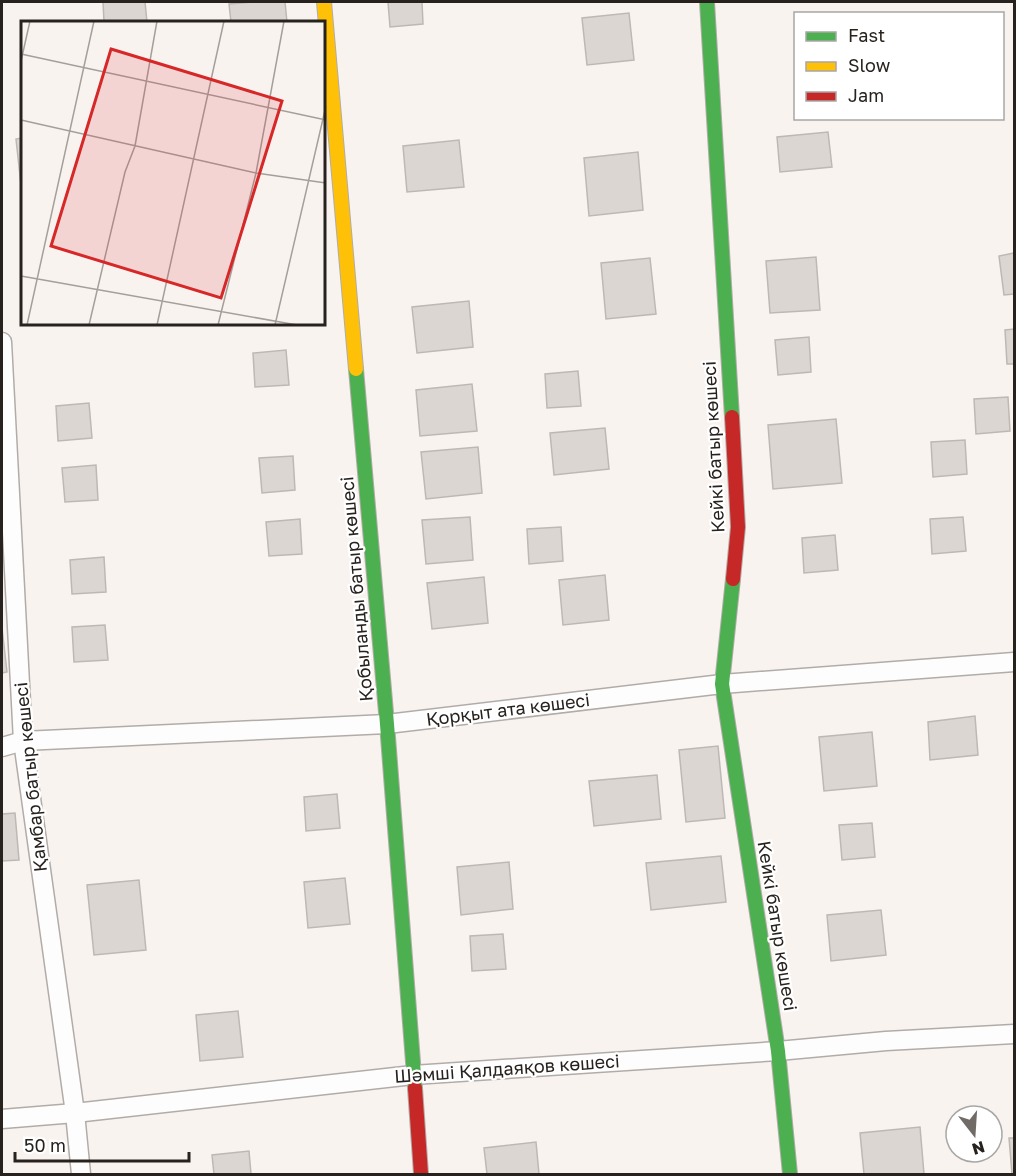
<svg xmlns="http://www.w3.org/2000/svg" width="1016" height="1176" font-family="'Golos Text',sans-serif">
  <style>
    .building { fill: #dcd6d3; stroke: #beb8b5; stroke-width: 1.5 }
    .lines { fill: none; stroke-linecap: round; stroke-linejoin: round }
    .street-casing { stroke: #b2aca9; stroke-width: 21 }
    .fast-casing { stroke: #b2aca9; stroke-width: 16 }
    .slow-casing { stroke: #b2aca9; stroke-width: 16 }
    .jam-casing { stroke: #b2aca9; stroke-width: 16 }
    .street { stroke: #fefdfd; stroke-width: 18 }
    .fast { stroke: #4caf50; stroke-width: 14 }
    .slow { stroke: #ffc107; stroke-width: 14 }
    .jam { stroke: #c62828; stroke-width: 14 }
    .labels { text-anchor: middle; stroke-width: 4.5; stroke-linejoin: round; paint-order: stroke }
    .street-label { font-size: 18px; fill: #28221e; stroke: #fff }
    .inset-road { fill: none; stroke: #a59f9c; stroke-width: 1.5 }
    .view { fill: #d62828; fill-opacity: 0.15; stroke: #d62828; stroke-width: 3 }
    .inset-edge { fill: none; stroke: #28221e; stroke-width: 3 }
  </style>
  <rect width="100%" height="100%" fill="#f9f3f0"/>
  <g class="building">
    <path d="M103,2H145L147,22H104Z"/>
    <path d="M253,2H285L287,22H231L229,4Z"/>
    <path d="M388,2H422L423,24L390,27Z"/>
    <path d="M629,13L634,60L587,65L582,18Z"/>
    <path d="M828,132L832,167L780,172L777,137Z"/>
    <path d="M22,138V185H21L16,139Z"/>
    <path d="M459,140L464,187L407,192L403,146Z"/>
    <path d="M638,152L643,210L589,216L584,158Z"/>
    <path d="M1014,253V294L1004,295L999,256Z"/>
    <path d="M816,257L820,310L770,313L766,261Z"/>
    <path d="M650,258L656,314L606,319L601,263Z"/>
    <path d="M469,301L473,347L417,353L412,307Z"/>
    <path d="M1014,329V364H1007L1005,330Z"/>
    <path d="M809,337L811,372L778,375L775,340Z"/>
    <path d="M286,350L289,385L255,387L253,353Z"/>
    <path d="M578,371L581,406L547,408L545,374Z"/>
    <path d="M472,384L477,431L420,436L416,390Z"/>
    <path d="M1008,397L1010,431L976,434L974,399Z"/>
    <path d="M89,403L92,438L58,441L56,406Z"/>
    <path d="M836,419L842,483L773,489L768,425Z"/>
    <path d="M605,428L609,469L554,475L550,433Z"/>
    <path d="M965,440L967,474L933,477L931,442Z"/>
    <path d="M478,447L482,493L426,499L421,452Z"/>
    <path d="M293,456L295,490L262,493L259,458Z"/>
    <path d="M96,465L98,500L65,502L62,468Z"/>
    <path d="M470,517L473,560L426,564L422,520Z"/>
    <path d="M963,517L966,551L932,554L930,519Z"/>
    <path d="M300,519L302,554L269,556L266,522Z"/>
    <path d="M561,527L563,561L529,564L527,529Z"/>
    <path d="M835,535L838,570L804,573L802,538Z"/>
    <path d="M104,557L106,592L72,594L70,560Z"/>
    <path d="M605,575L609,620L563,625L559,580Z"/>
    <path d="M484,577L488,623L432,629L427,583Z"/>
    <path d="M105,625L108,660L74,662L72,627Z"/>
    <path d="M2,628L7,672L2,673Z"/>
    <path d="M975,716L978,755L930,760L928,722Z"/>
    <path d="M872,732L877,786L824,791L819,737Z"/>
    <path d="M718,746L725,818L686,822L679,750Z"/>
    <path d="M657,775L661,819L594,826L589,781Z"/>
    <path d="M337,794L340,828L306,831L304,797Z"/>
    <path d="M15,813L19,860L2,861V814Z"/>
    <path d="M872,823L875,857L842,860L839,825Z"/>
    <path d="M721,856L726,902L651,910L646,863Z"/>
    <path d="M509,862L513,909L461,915L457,867Z"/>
    <path d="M345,878L350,924L308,928L304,882Z"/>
    <path d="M139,880L146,950L94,955L87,885Z"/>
    <path d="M881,910L886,955L831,961L827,915Z"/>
    <path d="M503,934L506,969L472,971L470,936Z"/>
    <path d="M238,1011L243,1057L200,1061L196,1015Z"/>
    <path d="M920,1127L924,1174H864L860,1133Z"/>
    <path d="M1009,1138H1014V1174H1012Z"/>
    <path d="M536,1142L539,1174H487L484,1148Z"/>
    <path d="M249,1151L251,1174H214L212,1155Z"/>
  </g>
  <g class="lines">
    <g class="street-casing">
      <g id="street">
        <path d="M2,342L23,741L75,1113L81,1174"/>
        <path d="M2,747L23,741L387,724L722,684L1014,662"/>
        <path d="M2,1119L75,1113L413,1075L778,1051L886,1041L1014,1034"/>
      </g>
    </g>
    <g class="fast-casing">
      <g id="fast">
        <path d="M707,2L732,417"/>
        <path d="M356,369L387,724L415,1088"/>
        <path d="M733,579L722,684L778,1051L790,1174"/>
      </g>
    </g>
    <g class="slow-casing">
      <path id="slow" d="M324,2L356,369"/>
    </g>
    <g class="jam-casing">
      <g id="jam">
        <path d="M732,417L738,527L733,579"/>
        <path d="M415,1088L421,1174"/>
      </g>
    </g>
    <use href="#street" class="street"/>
    <use href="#fast" class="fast"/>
    <use href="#slow" class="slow"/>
    <use href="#jam" class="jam"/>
  </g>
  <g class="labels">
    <g class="street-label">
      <text transform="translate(714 447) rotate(-93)" y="6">Кейкі батыр көшесі</text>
      <text transform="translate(357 589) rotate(-95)" y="6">Қобыланды батыр көшесі</text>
      <text transform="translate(508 710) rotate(-7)" y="6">Қорқыт ата көшесі</text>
      <text transform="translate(31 777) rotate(-96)" y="6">Қамбар батыр көшесі</text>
      <text transform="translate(777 926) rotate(81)" y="6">Кейкі батыр көшесі</text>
      <text transform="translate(507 1069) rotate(-4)" y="6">Шәмші Қалдаяқов көшесі</text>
    </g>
  </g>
  <g transform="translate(21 21)">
    <rect width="304" height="304" fill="#f9f3f0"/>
    <path class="inset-road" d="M0,33L305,99M0,40L9,0M0,99L235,152L305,162M0,255L276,304M6,304L73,0M68,304L104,151L114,125L136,0M136,304L203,0M197,304L235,152L263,0M254,304L305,85"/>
    <path class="view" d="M90,28L261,80L200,277L30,225Z"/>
    <rect width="304" height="304" class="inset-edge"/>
  </g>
  <rect width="1016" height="1176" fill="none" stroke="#28221e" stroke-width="6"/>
  <rect x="794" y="12" width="210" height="108" fill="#ffffff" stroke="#a9a7a5" stroke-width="1.5"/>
  <rect x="806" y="32" width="30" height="9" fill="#4caf50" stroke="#a9a7a5" stroke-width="1.5"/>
  <text x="848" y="42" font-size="18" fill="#28221e">Fast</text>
  <rect x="806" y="62" width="30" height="9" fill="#ffc107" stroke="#a9a7a5" stroke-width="1.5"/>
  <text x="848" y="72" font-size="18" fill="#28221e">Slow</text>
  <rect x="806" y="92" width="30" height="9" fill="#c62828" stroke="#a9a7a5" stroke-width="1.5"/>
  <text x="848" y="102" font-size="18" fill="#28221e">Jam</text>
  <g transform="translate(974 1134) rotate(163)"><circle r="28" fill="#ffffff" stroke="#a9a7a5" stroke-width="1.5"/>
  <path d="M0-4.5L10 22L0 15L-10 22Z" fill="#716b68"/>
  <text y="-9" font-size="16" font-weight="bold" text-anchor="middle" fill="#28221e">N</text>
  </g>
  <path d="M15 1152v9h174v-9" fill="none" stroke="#28221e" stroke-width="3"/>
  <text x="24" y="1152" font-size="18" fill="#28221e" stroke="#ffffff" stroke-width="4.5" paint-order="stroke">50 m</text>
</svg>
